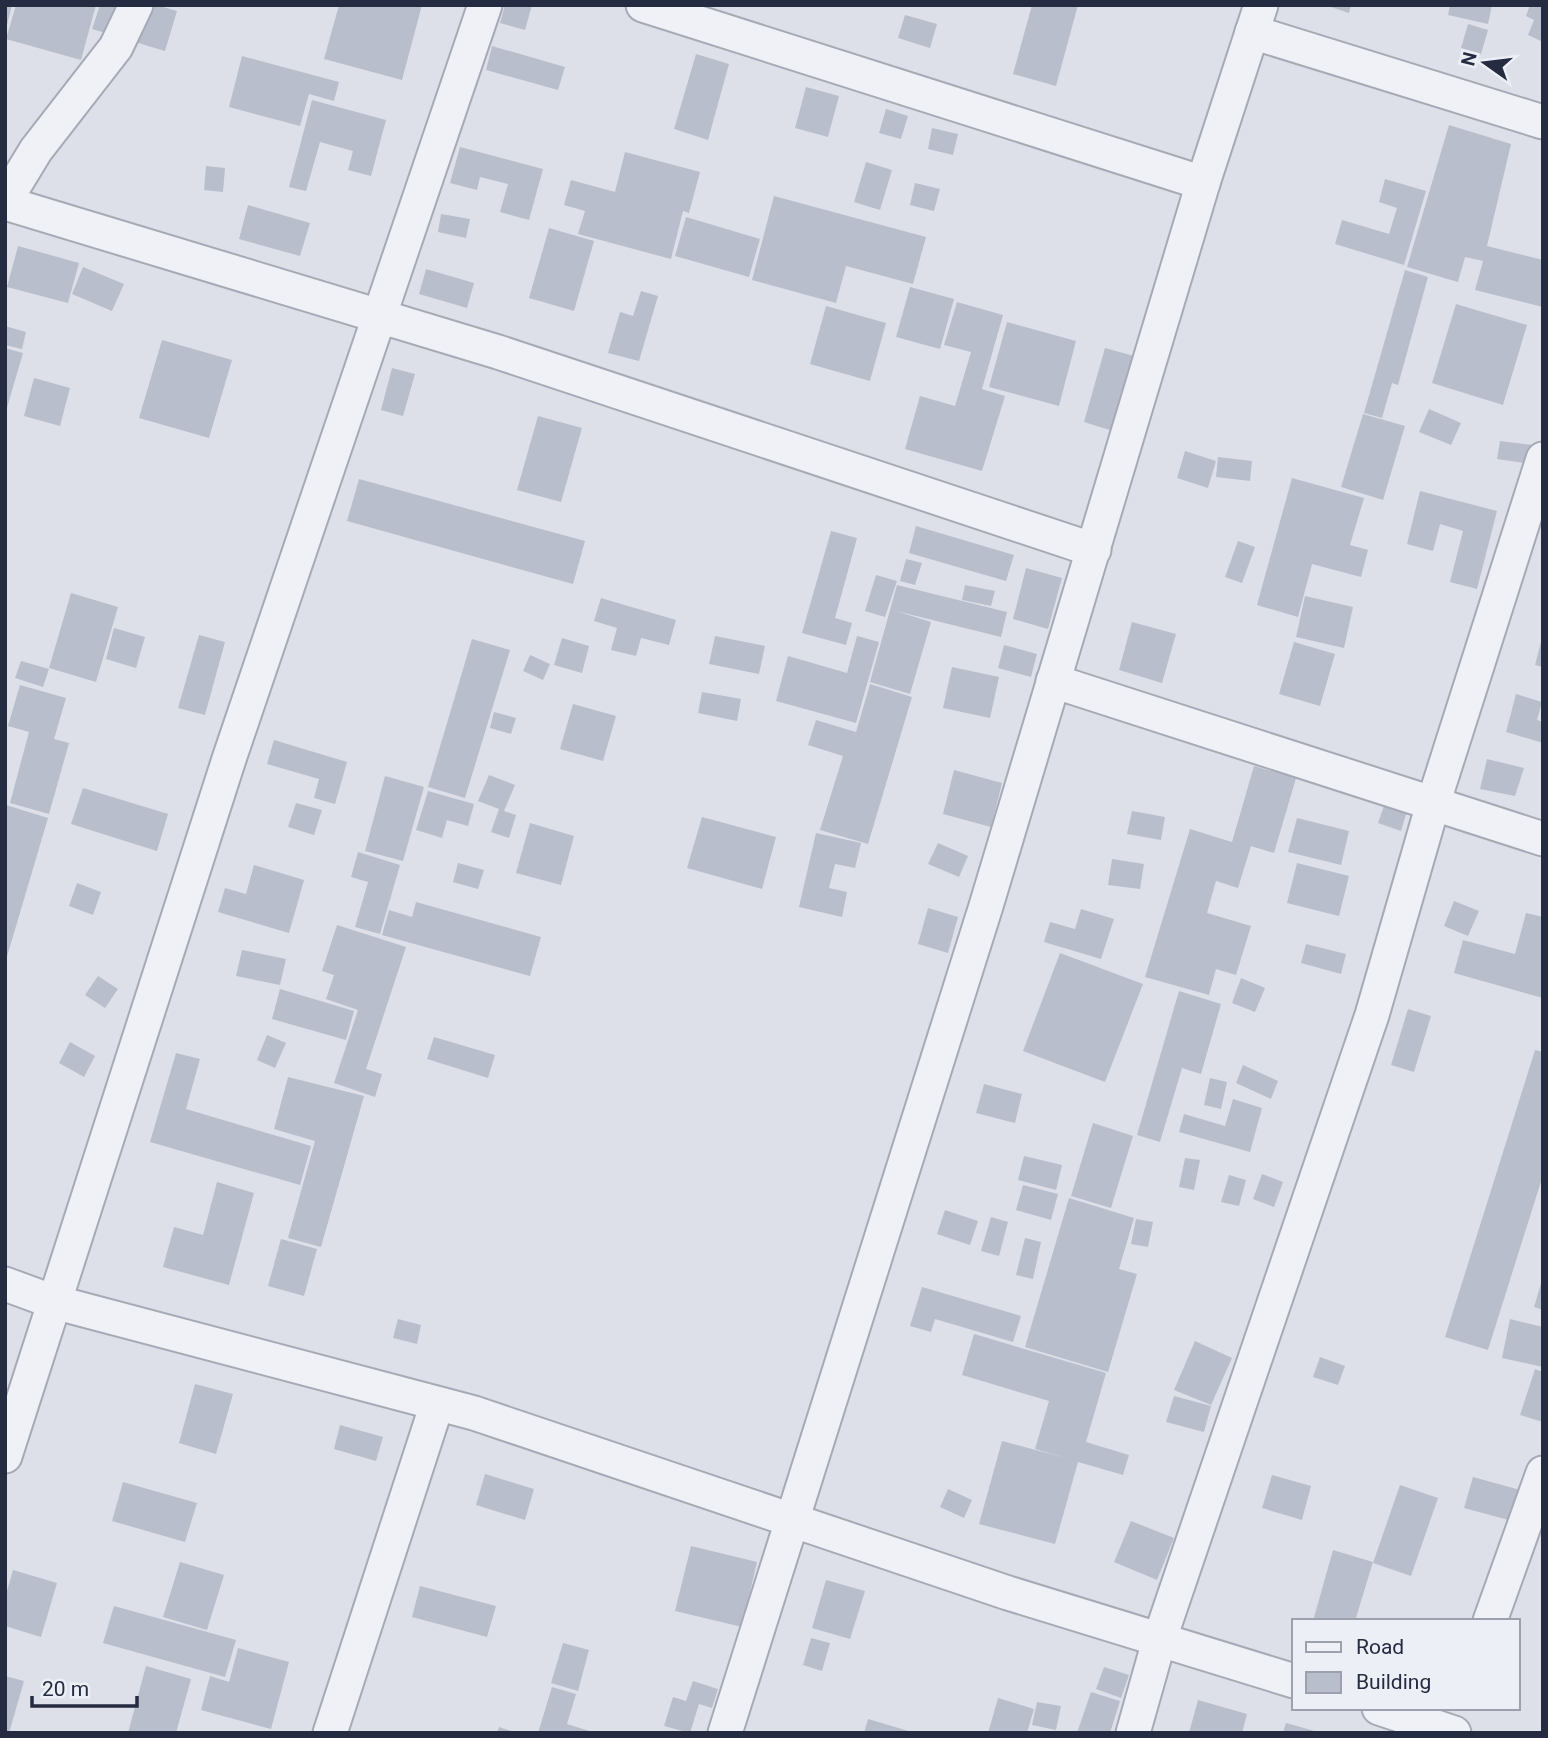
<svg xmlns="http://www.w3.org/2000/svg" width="1548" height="1738" font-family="Roboto,sans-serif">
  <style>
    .building { fill: #b9becc }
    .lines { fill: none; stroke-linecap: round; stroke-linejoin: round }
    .minor-casing { stroke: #a6aab6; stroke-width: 37 }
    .minor { stroke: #f0f1f6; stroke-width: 33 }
  </style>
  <rect width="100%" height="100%" fill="#dde0e8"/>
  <g class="building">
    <path d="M5,5H12L6,29H5Z"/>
    <path d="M16,5H96L81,60L6,39Z"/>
    <path d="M100,5H156L177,11L165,51L92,29Z"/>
    <path d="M339,5H422L402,80L324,59Z"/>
    <path d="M505,5H532L525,30L500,23Z"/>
    <path d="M1032,5H1078L1056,86L1013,74Z"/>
    <path d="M1325,5H1351L1349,13Z"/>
    <path d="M1450,5H1492L1488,24L1448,15Z"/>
    <path d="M1530,5H1543V42L1528,35L1534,20L1526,16Z"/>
    <path d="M905,15L937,24L930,48L898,38Z"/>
    <path d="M1468,24L1488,30L1481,54L1461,48Z"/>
    <path d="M492,46L565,67L558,90L486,70Z"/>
    <path d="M696,54L729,64L708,140L674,129Z"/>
    <path d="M242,56L339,82L334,101L309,94L300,126L229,107Z"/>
    <path d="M806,87L839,96L828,137L795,128Z"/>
    <path d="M312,100L386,120L371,176L348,170L353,151L320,142L306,191L289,187Z"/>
    <path d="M886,109L908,116L901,139L879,133Z"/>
    <path d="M1449,125L1511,144L1487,246L1543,260V307L1475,290L1483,261L1465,257L1458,282L1407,267Z"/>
    <path d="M932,128L958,134L953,155L928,149Z"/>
    <path d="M460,147L543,169L529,220L500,212L508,184L480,177L477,190L450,183Z"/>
    <path d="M625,152L700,172L689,213L683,211L671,259L578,234L585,211L564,205L571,180L615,192Z"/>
    <path d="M866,162L892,170L880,210L854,202Z"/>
    <path d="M206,166L225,168L223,192L204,190Z"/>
    <path d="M1385,179L1426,191L1404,265L1335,244L1342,220L1389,234L1397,208L1379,202Z"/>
    <path d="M915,183L940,189L934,211L910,205Z"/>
    <path d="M774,196L926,237L913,284L846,266L836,303L752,280Z"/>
    <path d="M248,205L310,223L300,256L239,239Z"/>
    <path d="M441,214L470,219L466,238L438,232Z"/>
    <path d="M686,217L760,239L749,277L675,256Z"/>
    <path d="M549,228L594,241L574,311L529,298Z"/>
    <path d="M18,246L79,263L68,303L7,287Z"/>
    <path d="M83,267L124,284L112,311L72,294Z"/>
    <path d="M426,269L474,283L467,308L419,294Z"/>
    <path d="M1405,270L1428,277L1398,385L1392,383L1382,418L1364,413Z"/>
    <path d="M910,287L954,299L940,349L896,337Z"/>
    <path d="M641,291L658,296L639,361L608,353L620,312L633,316Z"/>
    <path d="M957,302L1003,315L982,389L1005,396L982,471L905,449L920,396L955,406L971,352L944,345Z"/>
    <path d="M1456,304L1527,325L1503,405L1432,383Z"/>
    <path d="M826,306L886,323L870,381L810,364Z"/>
    <path d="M1007,322L1076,341L1059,406L989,387Z"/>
    <path d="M5,326L26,332L22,349L5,345Z"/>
    <path d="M162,340L232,360L209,438L139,418Z"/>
    <path d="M5,348L23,353L6,411H5Z"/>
    <path d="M1105,348L1134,356L1113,431L1084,422Z"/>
    <path d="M392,368L415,374L403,416L381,410Z"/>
    <path d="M34,378L70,388L60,426L24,416Z"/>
    <path d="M1429,409L1461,423L1451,445L1419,432Z"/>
    <path d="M1363,414L1405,426L1383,500L1341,487Z"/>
    <path d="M538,416L582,428L561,502L517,490Z"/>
    <path d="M1500,441L1533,445L1531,464L1497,459Z"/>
    <path d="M1185,451L1216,461L1208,488L1177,478Z"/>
    <path d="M1218,457L1252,461L1250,481L1216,477Z"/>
    <path d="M1292,478L1364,498L1350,545L1368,550L1361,577L1312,564L1298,617L1257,605Z"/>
    <path d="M359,479L585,541L573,584L347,521Z"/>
    <path d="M1420,491L1497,511L1477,589L1450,582L1463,531L1440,524L1433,551L1407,544Z"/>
    <path d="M916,526L1014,555L1006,581L909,553Z"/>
    <path d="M831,531L857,538L835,618L852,623L846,645L802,633Z"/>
    <path d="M1238,541L1255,547L1242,583L1225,577Z"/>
    <path d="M906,559L922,563L915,585L900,581Z"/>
    <path d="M1026,568L1062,578L1048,629L1013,619Z"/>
    <path d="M876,575L897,581L885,617L865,611Z"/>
    <path d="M897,585L1007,612L1001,637L896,611L931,622L910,694L870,682Z"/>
    <path d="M965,585L995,591L991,606L962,600Z"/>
    <path d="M71,593L118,607L96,682L49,668Z"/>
    <path d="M1305,596L1353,607L1344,648L1296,637Z"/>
    <path d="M601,598L676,620L669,645L641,638L636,656L611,650L617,628L594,621Z"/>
    <path d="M1132,622L1176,634L1162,683L1119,670Z"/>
    <path d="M114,628L145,637L136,668L106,659Z"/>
    <path d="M199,635L225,642L205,715L178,708Z"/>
    <path d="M715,636L765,646L759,674L709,664Z"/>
    <path d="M857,636L879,642L856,723L776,701L788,656L847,673Z"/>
    <path d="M562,638L589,646L582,673L554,665Z"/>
    <path d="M1542,638H1543V667L1535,665Z"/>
    <path d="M472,639L510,650L465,798L428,787Z"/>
    <path d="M1294,642L1335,654L1320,706L1279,694Z"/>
    <path d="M1004,645L1037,654L1031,677L998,668Z"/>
    <path d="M530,655L550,664L543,680L523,671Z"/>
    <path d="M21,661L49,669L43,687L15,678Z"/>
    <path d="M952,667L999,677L990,718L943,708Z"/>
    <path d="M870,684L912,697L868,844L820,830L843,756L808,745L816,720L856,732Z"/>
    <path d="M20,685L66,698L54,739L69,743L49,814L10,803L29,732L8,726Z"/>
    <path d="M702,692L741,699L737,721L698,713Z"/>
    <path d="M1516,694L1542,702L1537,720L1543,722V743L1506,732Z"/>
    <path d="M573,704L616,716L603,761L560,749Z"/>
    <path d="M494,712L516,718L511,734L490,728Z"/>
    <path d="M274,740L347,762L335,804L314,798L319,779L267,764Z"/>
    <path d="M1487,759L1524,768L1515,796L1480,789Z"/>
    <path d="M1254,766L1296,778L1274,853L1251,846L1238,888L1216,881L1207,913L1251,926L1236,975L1216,969L1209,995L1145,977L1190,829L1232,842Z"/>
    <path d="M954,770L1002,783L991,827L943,814Z"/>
    <path d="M489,775L515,785L504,811L516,815L509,838L491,832L499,809L478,801Z"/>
    <path d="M385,776L424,787L403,861L365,851Z"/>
    <path d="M83,788L168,814L157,851L71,824Z"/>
    <path d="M428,791L474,804L468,826L447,820L442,838L416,830Z"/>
    <path d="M296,803L322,810L314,835L288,827Z"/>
    <path d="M1385,803L1407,811L1401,831L1378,823Z"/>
    <path d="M6,805L48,818L6,960H5Z"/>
    <path d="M1132,811L1165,817L1161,840L1127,834Z"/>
    <path d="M702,817L776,837L762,889L687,868Z"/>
    <path d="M1297,818L1349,831L1341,865L1288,852Z"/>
    <path d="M530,823L574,836L561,885L516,873Z"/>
    <path d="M816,833L861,843L855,868L835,864L829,888L847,892L842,917L799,907Z"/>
    <path d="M938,843L968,856L959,877L928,864Z"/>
    <path d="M358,852L400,865L380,934L355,927L368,882L351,877Z"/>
    <path d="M1112,859L1144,864L1140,889L1108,885Z"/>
    <path d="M458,863L484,870L478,889L453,882Z"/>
    <path d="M1297,863L1349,876L1339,916L1287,903Z"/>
    <path d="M254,865L304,880L289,933L218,912L225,888L246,894Z"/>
    <path d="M77,883L101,892L93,915L69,906Z"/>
    <path d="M1454,901L1479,911L1468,936L1444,926Z"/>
    <path d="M416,902L541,937L530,976L382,935L389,910L412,917Z"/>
    <path d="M928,908L958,917L948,953L918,944Z"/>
    <path d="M1081,909L1114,919L1101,959L1044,942L1050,922L1075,929Z"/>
    <path d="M1526,913L1543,917V998L1454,973L1463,940L1515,954Z"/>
    <path d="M337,925L406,947L366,1069L382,1074L375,1097L334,1083L358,1010L326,999L334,975L322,971Z"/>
    <path d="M1306,944L1346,954L1341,974L1301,963Z"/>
    <path d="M242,950L286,959L280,985L236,976Z"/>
    <path d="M1060,953L1143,984L1105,1082L1023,1051Z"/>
    <path d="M98,976L118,989L105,1008L85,995Z"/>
    <path d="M1241,978L1265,988L1255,1012L1232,1003Z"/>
    <path d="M280,989L354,1011L346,1040L272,1019Z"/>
    <path d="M1179,991L1221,1004L1201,1074L1182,1068L1160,1142L1137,1135Z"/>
    <path d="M1408,1009L1431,1016L1414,1072L1391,1065Z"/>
    <path d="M267,1035L286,1043L275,1068L257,1060Z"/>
    <path d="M434,1037L495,1055L488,1078L427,1059Z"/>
    <path d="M70,1042L95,1056L84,1077L59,1063Z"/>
    <path d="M1535,1050L1543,1052V1175L1488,1350L1445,1337Z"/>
    <path d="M176,1053L200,1059L186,1109L311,1146L300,1185L150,1142Z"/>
    <path d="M1243,1065L1278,1081L1271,1099L1236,1083Z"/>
    <path d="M288,1077L364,1096L321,1247L288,1238L315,1141L274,1129Z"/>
    <path d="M1210,1078L1227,1082L1221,1109L1204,1105Z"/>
    <path d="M984,1084L1022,1094L1015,1123L976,1113Z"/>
    <path d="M1233,1099L1262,1108L1250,1152L1179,1132L1184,1114L1225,1126Z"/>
    <path d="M1093,1123L1133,1136L1111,1208L1071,1196Z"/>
    <path d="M1024,1156L1062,1165L1056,1190L1018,1180Z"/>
    <path d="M1185,1158L1200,1160L1194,1190L1179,1187Z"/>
    <path d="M1262,1174L1283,1182L1274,1207L1253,1199Z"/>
    <path d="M1229,1175L1246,1180L1239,1206L1221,1202Z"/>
    <path d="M217,1182L254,1193L229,1285L163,1267L174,1227L203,1235Z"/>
    <path d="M1023,1185L1058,1194L1051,1220L1016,1210Z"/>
    <path d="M1069,1198L1134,1218L1119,1269L1137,1274L1108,1372L1025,1347Z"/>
    <path d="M945,1210L978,1221L970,1245L937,1234Z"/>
    <path d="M991,1217L1008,1222L999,1256L981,1251Z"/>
    <path d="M1136,1219L1153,1222L1148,1247L1131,1244Z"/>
    <path d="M1025,1238L1041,1242L1033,1279L1016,1275Z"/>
    <path d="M281,1239L317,1249L304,1296L268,1286Z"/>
    <path d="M1542,1280H1543V1310L1534,1307Z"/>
    <path d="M922,1287L1021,1316L1013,1342L935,1319L931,1332L910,1326Z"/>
    <path d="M398,1319L421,1325L417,1344L393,1338Z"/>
    <path d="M1510,1319L1543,1327V1367L1502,1358Z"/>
    <path d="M974,1334L1106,1373L1086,1442L1129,1455L1123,1475L1078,1462L1055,1544L979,1524L1002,1441L1066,1458L1035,1449L1049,1401L962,1375Z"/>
    <path d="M1195,1341L1232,1358L1211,1405L1174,1390Z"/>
    <path d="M1320,1357L1345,1366L1338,1385L1313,1377Z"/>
    <path d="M1535,1369L1543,1372V1422L1520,1415Z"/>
    <path d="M195,1384L233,1394L216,1454L179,1443Z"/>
    <path d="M1174,1396L1211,1406L1204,1432L1166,1422Z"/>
    <path d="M340,1425L383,1437L376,1461L334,1449Z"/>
    <path d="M485,1474L534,1489L525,1520L476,1505Z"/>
    <path d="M1272,1475L1311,1486L1302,1520L1262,1508Z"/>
    <path d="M1473,1477L1524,1491L1516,1522L1464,1508Z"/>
    <path d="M123,1482L197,1503L185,1542L112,1521Z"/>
    <path d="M1400,1485L1438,1498L1411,1576L1373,1563Z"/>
    <path d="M948,1489L972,1500L964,1518L940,1507Z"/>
    <path d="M1131,1521L1174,1538L1157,1580L1114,1562Z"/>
    <path d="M691,1546L757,1562L742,1627L675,1611Z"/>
    <path d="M1333,1550L1373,1562L1355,1621H1313Z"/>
    <path d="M180,1562L224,1575L207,1630L163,1617Z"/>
    <path d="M13,1570L57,1583L41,1637L5,1626V1598Z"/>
    <path d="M826,1580L865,1591L850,1639L812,1628Z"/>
    <path d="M420,1586L496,1606L487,1637L412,1617Z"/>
    <path d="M114,1606L236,1640L225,1677L103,1643Z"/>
    <path d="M811,1638L830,1643L822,1671L803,1665Z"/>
    <path d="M563,1643L589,1650L578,1691L551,1683Z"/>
    <path d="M238,1648L289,1662L271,1729L201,1710L210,1676L229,1682Z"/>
    <path d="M146,1666L191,1679L176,1733H128Z"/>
    <path d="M1104,1667L1129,1675L1121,1698L1096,1689Z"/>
    <path d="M5,1676L24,1681L9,1733H5Z"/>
    <path d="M693,1681L718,1689L712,1708L699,1704L690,1733L664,1726L673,1697L686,1701Z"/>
    <path d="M552,1687L576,1694L567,1724L596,1733H538Z"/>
    <path d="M1091,1692L1120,1701L1110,1733H1077Z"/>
    <path d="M998,1698L1034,1709L1027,1733H988Z"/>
    <path d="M1198,1700L1247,1714L1242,1733H1189Z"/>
    <path d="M1037,1702L1061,1706L1056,1730L1032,1725Z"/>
    <path d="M868,1719L912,1732V1733H864Z"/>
    <path d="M1286,1723L1318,1732V1733H1283Z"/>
    <path d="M499,1727L514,1732V1733H497Z"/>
  </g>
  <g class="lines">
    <g class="minor-casing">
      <g id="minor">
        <path d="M643,5L1203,183"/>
        <path d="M1252,32L1543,122"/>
        <path d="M5,201L36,150L116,47L136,5"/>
        <path d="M5,203L498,352L1094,550"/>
        <path d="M1053,681L1543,839"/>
        <path d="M5,1284L54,1302L474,1413L1008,1593L1294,1681"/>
        <path d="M5,1456L229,759L485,5"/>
        <path d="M1490,1621L1543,1473"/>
        <path d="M1379,1708L1454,1733"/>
        <path d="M330,1733L437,1404"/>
        <path d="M725,1733L986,906L1203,183L1261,5"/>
        <path d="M1133,1733L1159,1641L1372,1015L1433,804L1543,459"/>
      </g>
    </g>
    <use href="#minor" class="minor"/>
  </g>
  <rect width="1548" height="1738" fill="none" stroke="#252b40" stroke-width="14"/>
  <rect x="1292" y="1619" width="228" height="91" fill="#eceff6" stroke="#9ca1ad" stroke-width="2"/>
  <rect x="1306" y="1642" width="35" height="10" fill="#f0f1f6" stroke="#9ca1ad" stroke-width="2"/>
  <text x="1356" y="1654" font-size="21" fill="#252b40">Road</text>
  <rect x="1306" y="1672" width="35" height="21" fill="#b9becc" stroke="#9ca1ad" stroke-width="2"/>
  <text x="1356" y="1689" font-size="21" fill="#252b40">Building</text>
  <g transform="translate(1485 63) rotate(284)" stroke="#eceff6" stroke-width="5" paint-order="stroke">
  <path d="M0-5L12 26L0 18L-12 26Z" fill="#252b40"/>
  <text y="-10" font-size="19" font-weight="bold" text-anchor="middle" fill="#252b40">N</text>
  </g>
  <path d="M32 1696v10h105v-10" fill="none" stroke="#252b40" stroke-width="3.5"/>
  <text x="42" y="1696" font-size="21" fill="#252b40" stroke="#eceff6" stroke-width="5" paint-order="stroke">20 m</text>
</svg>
